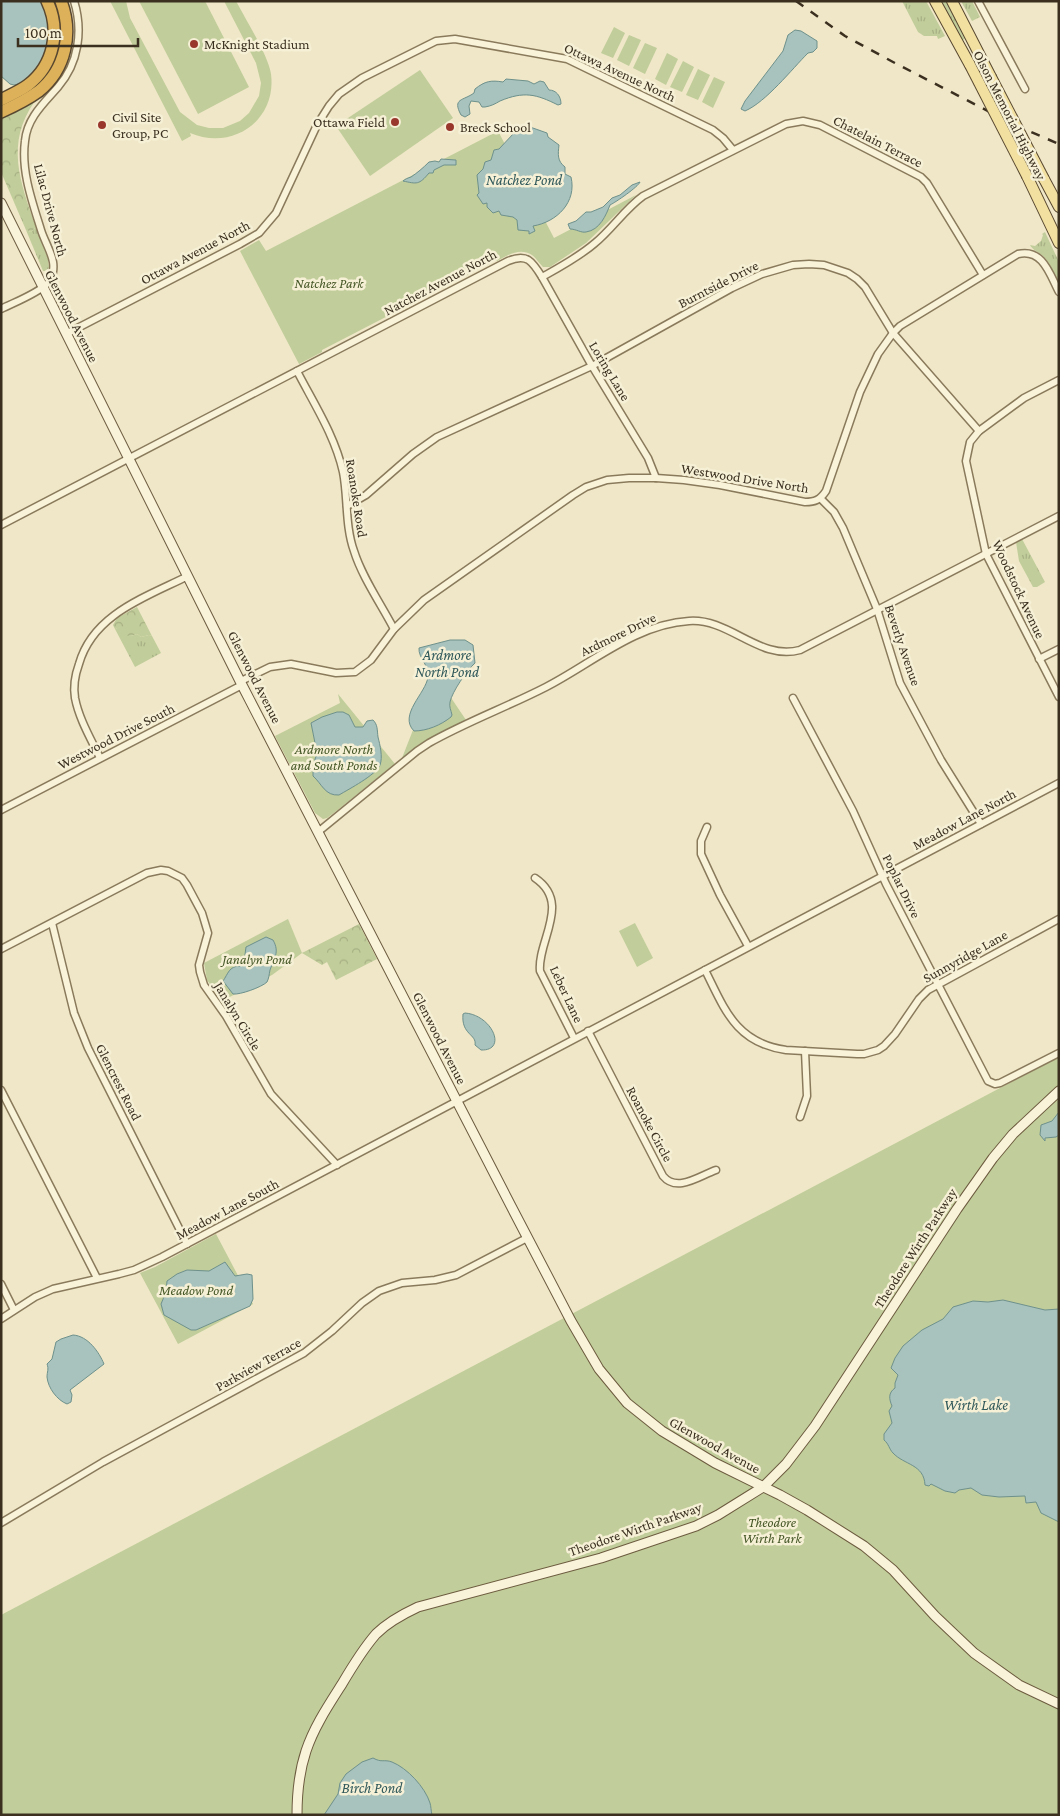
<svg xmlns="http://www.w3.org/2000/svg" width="1060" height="1816" font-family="'Crimson Pro',serif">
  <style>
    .grass { fill: url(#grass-tufts) }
    .forest { fill: url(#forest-crowns) }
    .green { fill: #c1cd9a }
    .water { fill: #a8c2bd; stroke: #6e918c }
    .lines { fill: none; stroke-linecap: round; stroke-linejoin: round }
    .street-casing { stroke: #8a7a5c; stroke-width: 9 }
    .secondary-casing { stroke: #6c5b3f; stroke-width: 11 }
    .primary-casing { stroke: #584730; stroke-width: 12 }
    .highway-casing { stroke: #584730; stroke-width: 14 }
    .street { stroke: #f9f3da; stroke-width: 6 }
    .secondary { stroke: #f9f3da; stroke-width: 9 }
    .primary { stroke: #f1e09f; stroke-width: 10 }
    .highway { stroke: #ddb159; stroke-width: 11 }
    .rail { stroke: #3b3020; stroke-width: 2.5; stroke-dasharray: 9 9; stroke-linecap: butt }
    .primary-bridge-casing { stroke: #584730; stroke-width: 12; stroke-linecap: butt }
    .primary-bridge { stroke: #f1e09f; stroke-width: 10 }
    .poi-dot { fill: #99372c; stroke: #f6f0d6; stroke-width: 2 }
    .labels { text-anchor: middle; stroke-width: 5; stroke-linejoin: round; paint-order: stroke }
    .poi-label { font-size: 14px; fill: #3b3020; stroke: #f6f0d6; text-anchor: start }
    .street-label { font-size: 14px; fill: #3b3020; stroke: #f6f0d6 }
    .park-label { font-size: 14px; font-style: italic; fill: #455726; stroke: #f6f0d6 }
    .water-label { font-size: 15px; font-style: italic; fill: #2f585a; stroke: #f6f0d6 }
  </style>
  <defs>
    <pattern id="grass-tufts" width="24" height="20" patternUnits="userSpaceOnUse" patternTransform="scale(1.25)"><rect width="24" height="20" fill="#c1cd9a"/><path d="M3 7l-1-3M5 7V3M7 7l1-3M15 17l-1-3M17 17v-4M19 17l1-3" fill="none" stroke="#a7b084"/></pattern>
    <pattern id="forest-crowns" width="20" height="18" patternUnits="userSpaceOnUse" patternTransform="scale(1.25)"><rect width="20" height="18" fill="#c1cd9a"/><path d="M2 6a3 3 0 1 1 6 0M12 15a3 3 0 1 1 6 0" fill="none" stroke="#a7b084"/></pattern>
  </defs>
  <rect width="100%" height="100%" fill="#efe7c7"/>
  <g class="grass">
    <path d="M902,1H926L945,36L938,39L937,36H924L918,32Z"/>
    <path d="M941,1H946L965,39L962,40Z"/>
    <path d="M961,1H972L980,17L972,21Z"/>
    <path d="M36,227L48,259L49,268L45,271H43L26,230L31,232Z"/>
    <path d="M1045,232L1059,262V284C1054,276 1051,266 1045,258C1041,253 1033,251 1030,245L1035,246L1041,241L1043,235L1042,234Z"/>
    <path d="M1022,539L1045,582L1037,587H1033L1019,561L1016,542Z"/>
    <path d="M122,626L131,636L137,634L141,637L149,635L152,636L161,653L135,667L115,629Z"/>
  </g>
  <g class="forest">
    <path d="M35,101C5,143 20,182 36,227L31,232L26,230L1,172V117Z"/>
    <path d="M137,607L152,636L149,635L141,637L137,634L131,636L121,635L120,632L122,627L115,629L113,625L117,618Z"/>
    <path d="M359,924L377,959L336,980L327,962L322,965L302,953Z"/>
  </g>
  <g class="green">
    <path d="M110,1H126L130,18L180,112L197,125L209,128H223L240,121L249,113L259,96L261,83L256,63L224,1H236C246,20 268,55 271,74C277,121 232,151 190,133L191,136L182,141Z"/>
    <path d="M139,1H205L249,87L198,114Z"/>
    <path d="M614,27L625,33L613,58L601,53Z"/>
    <path d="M629,35L641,40L629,66L617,60Z"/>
    <path d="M645,43L657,48L645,74L633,68Z"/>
    <path d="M667,53L678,59L666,85L655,79Z"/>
    <path d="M683,61L694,67L682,92L670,87Z"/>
    <path d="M698,69L710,75L698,100L686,95Z"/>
    <path d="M420,70L453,118L370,176L336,126Z"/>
    <path d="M714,77L725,82L713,108L702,102Z"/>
    <path d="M498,131L554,238L636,195L586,243L550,267H543C539,263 536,258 532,255C520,247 508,255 497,261L496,260L415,302V303L408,307L407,306L322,350V352L299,364L240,251L259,240L266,251Z"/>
    <path d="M435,674L466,720L425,741L402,758Z"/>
    <path d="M338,694L395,764L335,812L327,818L323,819L315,813L275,736L340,703Z"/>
    <path d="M288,919L302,953L272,975L222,1001L207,980L204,963Z"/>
    <path d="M635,923L653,958L637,967L619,931Z"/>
    <path d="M1059,1057V1815H1V1615Z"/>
    <path d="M216,1234L253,1304L178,1344L140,1273L155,1267Z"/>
  </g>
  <g class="water">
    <path d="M1,1H62L68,27L51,72L40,79L14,85L10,84L1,76Z"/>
    <path d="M795,30L801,31L817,41V48L813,52L808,53C792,69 766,102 745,111L741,109L745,101L783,51L788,35Z"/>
    <path d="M506,79L528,81L534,84L540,81L544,82L549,90C556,90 561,96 561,104L558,105C536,94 524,91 500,101C495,104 491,106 485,107H482L479,102L471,101L469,106L470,114L465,117L461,115C452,98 463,101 474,93L475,89C485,81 491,80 503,82Z"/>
    <path d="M530,127L547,133L548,137L559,145C558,154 557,161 565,167V174L571,177C577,202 557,222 533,226L535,231L529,234V231L518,230L517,220L513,217L501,215L499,211L493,213L487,207V203L483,204L477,195L479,193L477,175L483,169L485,162L491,160L494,150L499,149L514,133Z"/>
    <path d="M441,159L456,160V165H444L434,170L433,173H429C419,185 417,184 403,181C405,179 408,178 411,177C417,173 423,168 429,162L435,161L439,162Z"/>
    <path d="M640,182C638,187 616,202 610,205C606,215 600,230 586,232C581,233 576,229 570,229L568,224L576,221L586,212H591L603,207L612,198L620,195L632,185Z"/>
    <path d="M450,640H465L473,645L475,663C467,670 452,692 450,702C449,707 451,710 452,715L451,717C441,725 427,731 414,731C398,715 426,693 428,677C430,666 418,658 419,648Z"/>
    <path d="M337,712H343L349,715L355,727H363L367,721L373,720C378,725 377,730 378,737C380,745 383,757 380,765C376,775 349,789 339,795C325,796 322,784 313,776V766L317,753L311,723L322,717Z"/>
    <path d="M266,937L273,940C280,952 274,959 270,970C269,975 269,978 267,982C262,987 240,995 233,994L223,981C228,974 229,966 240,966L244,962L246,947Z"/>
    <path d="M465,1013C492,1015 508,1051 481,1050L475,1045C477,1034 461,1035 463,1014Z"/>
    <path d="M1059,1112V1135L1056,1137L1045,1138V1141L1040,1135L1041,1125L1052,1121Z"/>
    <path d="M225,1262L235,1276L247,1274L252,1275L253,1299L250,1306L196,1330H191L164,1315L161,1304L166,1292L167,1281L177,1274L187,1270L209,1271Z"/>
    <path d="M1003,1300L1045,1310L1059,1309V1522L1041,1513L1036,1502L1026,1503L1025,1496L999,1497L982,1495L971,1488L959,1490L955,1493L945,1491L931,1484L929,1486L925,1485C924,1464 904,1465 893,1453C889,1449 889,1444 884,1440V1434L892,1423L889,1411L892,1406C889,1399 888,1393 895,1388V1383L898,1375L891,1368L895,1358L903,1346L922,1330L943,1319L953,1307L973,1301L988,1302Z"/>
    <path d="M73,1335C88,1336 99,1352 104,1364L70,1390L72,1395L71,1402L67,1404C57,1400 48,1388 47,1377C47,1372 49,1369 47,1364L52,1359L56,1342L61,1339Z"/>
    <path d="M373,1758C382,1763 384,1759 392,1762C407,1768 425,1787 430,1803C431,1806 431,1811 432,1815H324L338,1794L340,1783L346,1774L362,1762Z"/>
  </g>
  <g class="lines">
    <g class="street-casing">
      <g id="street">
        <path d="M978,1L1025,89"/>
        <path d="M542,277L592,366L648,458L656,478"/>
        <path d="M1,309C15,302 37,294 48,283C53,279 54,268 53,262C51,251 44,240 41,230C32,201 21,171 25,141C27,118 44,103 58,87C79,63 83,30 74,1"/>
        <path d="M66,334L240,244L259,233L276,213L317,125L329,106L339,94L362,78L436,41L455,39L567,59L713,130L723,138L733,150"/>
        <path d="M297,371C314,404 335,436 343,472C348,498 345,526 354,551C362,577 381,604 394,629"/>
        <path d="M1059,380L1024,398L979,431L970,442L966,461L986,554L1059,697"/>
        <path d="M821,499L834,512L843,528L877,609L900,683L941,760L981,824"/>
        <path d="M347,506L366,495L413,454L437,437L592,366L732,288L762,274L793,265L809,264L824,265L848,273L857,279L865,287L893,333L979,431"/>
        <path d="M1,525L508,261C527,253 532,261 542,277C560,267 579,257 595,243C612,229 625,209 643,196L786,124L803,121L820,125L921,177L927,183L983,275"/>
        <path d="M1039,659L1059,649"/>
        <path d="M241,681L270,667L291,664L336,673L355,672L371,660L394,629L424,600L573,495L586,487L607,480L629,478H656L684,480L720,485L805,502C815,502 820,500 826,491L860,392L878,354L893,333L900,326L1018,254C1043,248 1050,275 1059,292"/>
        <path d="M793,698L853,811L886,884L988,1081L995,1084L1000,1083L1059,1053"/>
        <path d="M100,758C91,739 79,719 75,698C73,686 75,675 79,664C93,614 146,597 188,576"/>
        <path d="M1,810L242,685"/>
        <path d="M707,827L701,841V854L720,895L748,946"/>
        <path d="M318,832L417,751L429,743C466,722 507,707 546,687C591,664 636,624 689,621C730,618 759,661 800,650L1059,516"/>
        <path d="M535,878C572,903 537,941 540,971L574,1038"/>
        <path d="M52,923L74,1013L88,1048L187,1244"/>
        <path d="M1,949L147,873L161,870L168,871L182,878L187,885L202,913L208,933L199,965L200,972L204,985L226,1016L271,1094L337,1165"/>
        <path d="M705,970C725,1010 736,1043 786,1050L857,1054H864L878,1050L884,1046L895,1034L919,999L928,990L1059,919"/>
        <path d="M588,1031L663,1176C677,1193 699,1176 716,1170"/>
        <path d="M1,1090L97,1278"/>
        <path d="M800,1117L807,1096L805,1051"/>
        <path d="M1,1284L14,1310"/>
        <path d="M1,1319L35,1297L53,1289L119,1274L134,1270L162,1257L1059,783"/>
        <path d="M1,1523L103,1462L304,1353L332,1331L362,1303L379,1291L402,1283L435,1280L456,1275L527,1238"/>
      </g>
    </g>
    <g class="secondary-casing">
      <g id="secondary">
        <path d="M1,203L242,685L511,1206L571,1321L599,1369L627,1403L662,1431L715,1463L780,1495L807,1510L864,1546L893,1570L935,1616L974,1653L1019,1685L1059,1704"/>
        <path d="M297,1815C297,1793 299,1772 306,1751C314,1727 328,1706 342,1684C352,1667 363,1649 376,1634C388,1622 403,1614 418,1607L601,1558L696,1526L718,1515L763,1487L786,1464L815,1426L957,1209L993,1158L1013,1134L1059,1091"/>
      </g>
    </g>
    <g class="primary-casing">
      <g id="primary">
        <path d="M935,1L970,65"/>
        <path d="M952,1L991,77"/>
        <path d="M1027,176L1059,243"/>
        <path d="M1044,179L1059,207"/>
      </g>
    </g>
    <g class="highway-casing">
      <g id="highway">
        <path d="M1,100C10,95 20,91 28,85C54,65 61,30 47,1"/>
        <path d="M1,112C14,106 28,99 39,91C66,69 73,33 61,1"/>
      </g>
    </g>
    <use href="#street" class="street"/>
    <use href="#secondary" class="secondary"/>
    <use href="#primary" class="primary"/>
    <use href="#highway" class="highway"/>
    <path class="rail" d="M796,1L845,36L893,62L1017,126L1059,144"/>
    <g class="primary-bridge-casing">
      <g id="primary-bridge">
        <path d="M970,65L1027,176"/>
        <path d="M991,77L1044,179"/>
      </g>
    </g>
    <use href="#primary-bridge" class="primary-bridge"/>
  </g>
  <g class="poi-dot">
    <circle cx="194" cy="44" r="5"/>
    <circle cx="395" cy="122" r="5"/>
    <circle cx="102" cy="125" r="5"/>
    <circle cx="450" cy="127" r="5"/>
  </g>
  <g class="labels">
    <g class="poi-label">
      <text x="204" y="49">McKnight Stadium</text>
      <text x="112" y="122">Civil Site<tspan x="112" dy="16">Group, PC</tspan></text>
      <text x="385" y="127" text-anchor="end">Ottawa Field</text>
      <text x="460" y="132">Breck School</text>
    </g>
    <g class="street-label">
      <text transform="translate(620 72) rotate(25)" y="5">Ottawa Avenue North</text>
      <text transform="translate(1010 115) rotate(63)" y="5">Olson Memorial Highway</text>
      <text transform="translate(878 141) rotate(27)" y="5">Chatelain Terrace</text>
      <text transform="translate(51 210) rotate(75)" y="5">Lilac Drive North</text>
      <text transform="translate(195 252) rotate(-28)" y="5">Ottawa Avenue North</text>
      <text transform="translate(440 282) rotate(-28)" y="5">Natchez Avenue North</text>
      <text transform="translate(718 284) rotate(-27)" y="5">Burntside Drive</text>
      <text transform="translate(72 316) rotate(63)" y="5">Glenwood Avenue</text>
      <text transform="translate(610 371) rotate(59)" y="5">Loring Lane</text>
      <text transform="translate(745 478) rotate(9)" y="5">Westwood Drive North</text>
      <text transform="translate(357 498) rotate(81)" y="5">Roanoke Road</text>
      <text transform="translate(1019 589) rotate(65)" y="5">Woodstock Avenue</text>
      <text transform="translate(618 634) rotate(-26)" y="5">Ardmore Drive</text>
      <text transform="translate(903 645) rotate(71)" y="5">Beverly Avenue</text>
      <text transform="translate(255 677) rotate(63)" y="5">Glenwood Avenue</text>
      <text transform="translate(116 736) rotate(-27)" y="5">Westwood Drive South</text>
      <text transform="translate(964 819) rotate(-28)" y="5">Meadow Lane North</text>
      <text transform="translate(902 886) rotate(64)" y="5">Poplar Drive</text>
      <text transform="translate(965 956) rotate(-29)" y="5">Sunnyridge Lane</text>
      <text transform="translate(567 994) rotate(65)" y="5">Leber Lane</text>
      <text transform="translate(238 1016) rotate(59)" y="5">Janalyn Circle</text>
      <text transform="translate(440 1038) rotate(63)" y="5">Glenwood Avenue</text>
      <text transform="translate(119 1082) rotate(63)" y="5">Glencrest Road</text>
      <text transform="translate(650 1124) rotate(62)" y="5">Roanoke Circle</text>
      <text transform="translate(227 1209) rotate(-28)" y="5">Meadow Lane South</text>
      <text transform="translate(915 1248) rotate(-57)" y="5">Theodore Wirth Parkway</text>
      <text transform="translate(258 1364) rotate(-29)" y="5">Parkview Terrace</text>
      <text transform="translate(715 1445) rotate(29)" y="5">Glenwood Avenue</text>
      <text transform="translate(635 1529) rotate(-19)" y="5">Theodore Wirth Parkway</text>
    </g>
    <g class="park-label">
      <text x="329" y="288">Natchez Park</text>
      <text x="334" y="754">Ardmore North<tspan x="334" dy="16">and South Ponds</tspan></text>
      <text x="257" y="964">Janalyn Pond</text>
      <text x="196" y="1295">Meadow Pond</text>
      <text x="772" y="1527">Theodore<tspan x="772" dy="16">Wirth Park</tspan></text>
    </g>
    <g class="water-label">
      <text x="524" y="185">Natchez Pond</text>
      <text x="447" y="660">Ardmore<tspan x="447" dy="17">North Pond</tspan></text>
      <text x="976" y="1410">Wirth Lake</text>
      <text x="372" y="1793">Birch Pond</text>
    </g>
  </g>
  <rect width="1060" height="1816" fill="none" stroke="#3b3020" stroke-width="5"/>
  <path d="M18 38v8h120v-8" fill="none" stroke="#3b3020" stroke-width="2.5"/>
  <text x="25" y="38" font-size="15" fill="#3b3020" stroke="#f6f0d6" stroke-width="4" paint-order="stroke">100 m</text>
</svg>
